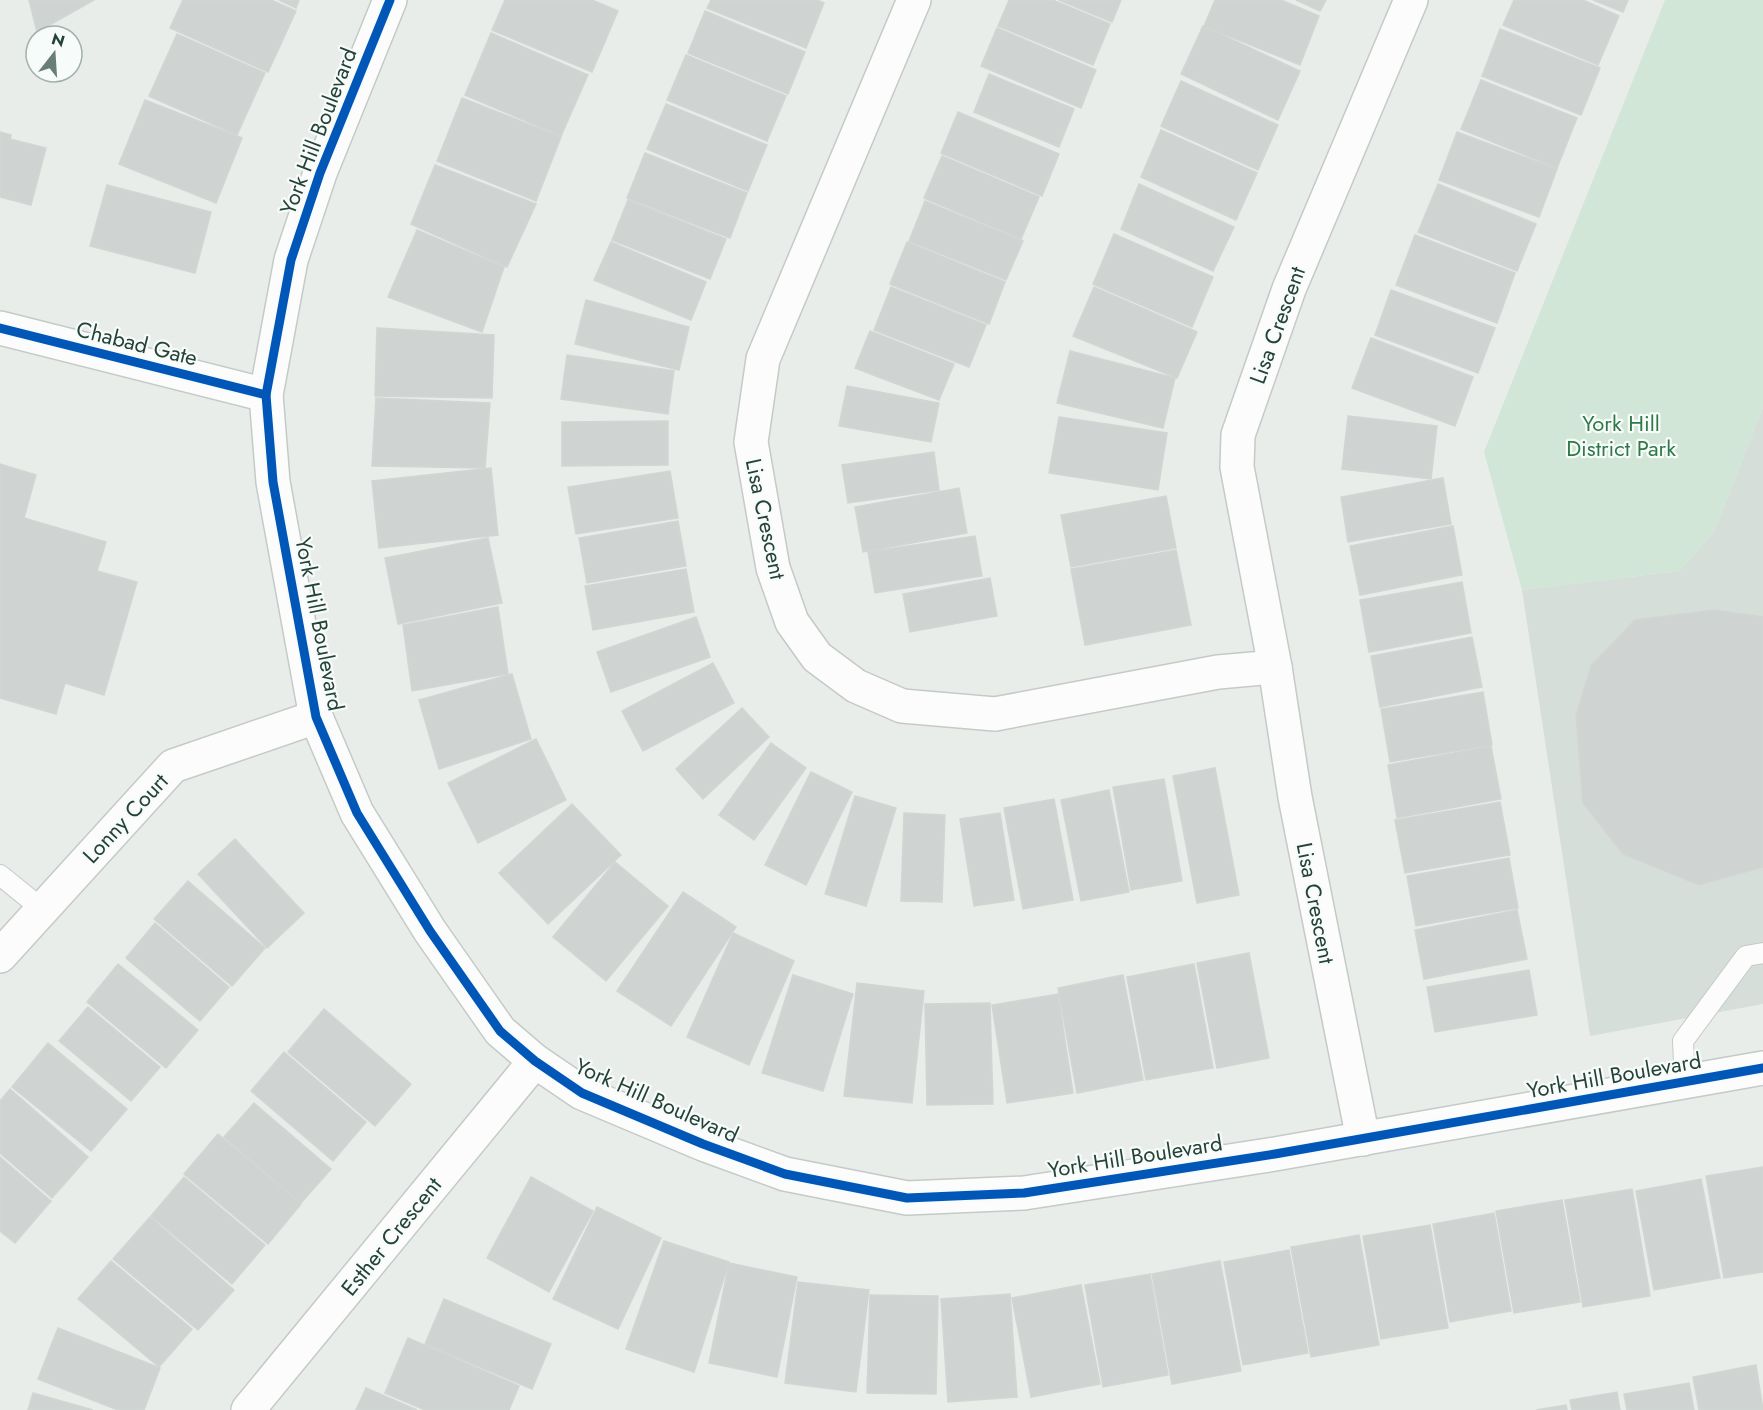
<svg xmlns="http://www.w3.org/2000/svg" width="1763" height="1410" font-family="Jost,sans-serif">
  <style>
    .built { fill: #d6deda }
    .green { fill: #d1e6d6 }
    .building { fill: #cfd4d2; stroke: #d1d6d3; stroke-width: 1.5 }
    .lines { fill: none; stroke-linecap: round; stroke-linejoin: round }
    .lane-casing { stroke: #c5cac7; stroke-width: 22 }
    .street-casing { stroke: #c5cac7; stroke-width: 36 }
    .secondary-casing { stroke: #c3cbc7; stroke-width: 36 }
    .lane { stroke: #fcfcfc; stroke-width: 20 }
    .street { stroke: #fcfcfc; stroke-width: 33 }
    .secondary { stroke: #fcfcfc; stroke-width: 33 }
    .cycleway-casing { stroke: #f7fbf9; stroke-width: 13 }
    .cycleway { stroke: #0057b8; stroke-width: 9 }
    .labels { text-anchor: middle; stroke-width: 4.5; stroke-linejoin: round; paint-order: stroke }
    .street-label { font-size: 22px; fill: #244238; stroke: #f7fbf9 }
    .park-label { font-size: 22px; fill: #2e7946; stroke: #f7fbf9 }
  </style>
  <rect width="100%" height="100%" fill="#e8edea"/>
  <path class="built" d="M1763,407V1004L1590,1036L1522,590L1679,571L1714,532Z"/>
  <path class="green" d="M1665,0H1763V407L1714,532L1679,571L1522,590L1484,452Z"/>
  <g class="building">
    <path d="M29,0H94L37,32Z"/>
    <path d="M183,0H271L296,11L268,72L170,28Z"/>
    <path d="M279,0H299L296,8Z"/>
    <path d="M505,0H592L618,11L592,72L492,30Z"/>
    <path d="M711,0H817L824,3L806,48L707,8Z"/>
    <path d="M1009,0H1053L1110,24L1093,65L998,26Z"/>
    <path d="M1059,0H1121L1112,22Z"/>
    <path d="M1215,0H1281L1319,16L1300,65L1204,26Z"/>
    <path d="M1296,0H1326L1320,11Z"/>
    <path d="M1514,0H1583L1619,16L1598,65L1503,25Z"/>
    <path d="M1593,0H1628L1623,12Z"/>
    <path d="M705,11L805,52L788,94L688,53Z"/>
    <path d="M1203,26L1300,71L1278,120L1181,74Z"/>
    <path d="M997,28L1096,70L1081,108L981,66Z"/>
    <path d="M1500,29L1600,68L1581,115L1482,76Z"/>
    <path d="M491,33L588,75L561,136L465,95Z"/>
    <path d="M177,34L265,73L237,135L149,96Z"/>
    <path d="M686,55L786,96L767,141L667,100Z"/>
    <path d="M989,74L1074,109L1059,147L974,112Z"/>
    <path d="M1481,80L1577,118L1557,168L1461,129Z"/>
    <path d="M1181,81L1278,125L1258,170L1161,126Z"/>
    <path d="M462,98L561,137L536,201L437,161Z"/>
    <path d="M145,100L242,138L216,203L119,164Z"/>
    <path d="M666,104L767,145L748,191L647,149Z"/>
    <path d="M958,112L1059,154L1042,196L941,153Z"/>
    <path d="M1161,130L1257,173L1236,220L1141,177Z"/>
    <path d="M0,132L11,135L10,139L46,148L31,205L0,197Z"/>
    <path d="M1457,132L1557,169L1539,217L1439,180Z"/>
    <path d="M645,153L747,193L730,238L627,198Z"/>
    <path d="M942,156L1039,197L1021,239L924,198Z"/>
    <path d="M435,165L536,204L507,267L411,224Z"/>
    <path d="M1139,184L1234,227L1213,271L1121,229Z"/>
    <path d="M1438,184L1536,224L1517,271L1418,232Z"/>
    <path d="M107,185L211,212L195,273L90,246Z"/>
    <path d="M628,200L726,239L710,279L612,240Z"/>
    <path d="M925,201L1023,241L1006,280L909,241Z"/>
    <path d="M417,230L504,267L482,332L388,297Z"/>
    <path d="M1114,234L1213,277L1192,327L1093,284Z"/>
    <path d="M1415,235L1515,273L1497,323L1396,285Z"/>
    <path d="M611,242L706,282L691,320L594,280Z"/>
    <path d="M907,242L1005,282L989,324L890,284Z"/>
    <path d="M891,287L986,325L969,367L874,330Z"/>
    <path d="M1094,287L1197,332L1177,378L1073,336Z"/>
    <path d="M1391,290L1495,328L1478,373L1375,335Z"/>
    <path d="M586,300L689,327L679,370L575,344Z"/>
    <path d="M377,328L494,335L492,398L375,396Z"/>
    <path d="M870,331L954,364L939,400L855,368Z"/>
    <path d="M1371,338L1473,377L1455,426L1352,388Z"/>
    <path d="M1070,351L1175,378L1163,428L1057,403Z"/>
    <path d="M567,355L674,371L668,414L561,399Z"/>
    <path d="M847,386L939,403L931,442L839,426Z"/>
    <path d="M376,398L490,403L485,468L372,466Z"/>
    <path d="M1348,416L1437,426L1431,479L1342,469Z"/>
    <path d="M1059,417L1167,433L1158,490L1049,473Z"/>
    <path d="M668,421V465L562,466V422Z"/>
    <path d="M934,452L939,490L848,503L842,465Z"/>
    <path d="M0,464L36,475L24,518L106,542L97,571L137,582L104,695L65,683L56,714L0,698Z"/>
    <path d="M491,468L498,535L379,548L372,481Z"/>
    <path d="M670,471L678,518L576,534L568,487Z"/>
    <path d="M1443,478L1451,524L1348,542L1341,497Z"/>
    <path d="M959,488L967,533L863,552L855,507Z"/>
    <path d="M1166,496L1176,548L1071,567L1061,515Z"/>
    <path d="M678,521L686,566L587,583L579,538Z"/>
    <path d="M1453,526L1462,575L1360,595L1350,546Z"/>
    <path d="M975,536L982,576L875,593L868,552Z"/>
    <path d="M488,538L502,603L398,624L385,558Z"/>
    <path d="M1176,550L1191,625L1085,645L1071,569Z"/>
    <path d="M686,569L694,612L593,630L585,586Z"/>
    <path d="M990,578L997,616L910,632L903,594Z"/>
    <path d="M1462,582L1471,633L1369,652L1360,600Z"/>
    <path d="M498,607L508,674L412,691L403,625Z"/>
    <path d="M1714,610L1763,617V867L1699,885L1623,854L1583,803L1576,716L1591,666L1635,620Z"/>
    <path d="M696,617L710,657L611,692L597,652Z"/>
    <path d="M1472,637L1482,687L1380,707L1371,656Z"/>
    <path d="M713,663L734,703L643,751L622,711Z"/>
    <path d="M512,674L531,739L439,769L419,700Z"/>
    <path d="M1483,692L1492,745L1390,762L1381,709Z"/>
    <path d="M742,708L769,737L703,799L676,769Z"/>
    <path d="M536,739L566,800L478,843L448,783Z"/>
    <path d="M771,743L806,768L754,840L719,815Z"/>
    <path d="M1491,746L1501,799L1397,818L1388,765Z"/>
    <path d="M1215,768L1239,895L1197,903L1173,776Z"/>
    <path d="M811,772L852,792L806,885L765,865Z"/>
    <path d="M1164,779L1182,881L1131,890L1113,787Z"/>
    <path d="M1109,790L1129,892L1081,901L1061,800Z"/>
    <path d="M855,796L896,808L866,906L825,894Z"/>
    <path d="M1054,799L1073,900L1023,909L1004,808Z"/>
    <path d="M1500,802L1510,855L1405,873L1395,820Z"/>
    <path d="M572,804L621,855L548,924L499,873Z"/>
    <path d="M904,813L945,815L942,902L901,901Z"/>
    <path d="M1000,813L1014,900L974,906L960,819Z"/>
    <path d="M235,839L304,913L267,948L198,874Z"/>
    <path d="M1509,858L1518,908L1416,926L1407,876Z"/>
    <path d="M615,862L668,906L606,981L553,937Z"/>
    <path d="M188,881L265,948L232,986L154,919Z"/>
    <path d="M683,892L736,927L671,1026L617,991Z"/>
    <path d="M1517,910L1527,959L1424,979L1415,930Z"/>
    <path d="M155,923L229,987L200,1021L126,958Z"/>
    <path d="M733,933L794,961L749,1065L687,1037Z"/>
    <path d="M1249,953L1269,1058L1217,1068L1197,963Z"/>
    <path d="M118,964L198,1030L166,1068L87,1002Z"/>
    <path d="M1194,964L1213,1068L1146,1080L1127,977Z"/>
    <path d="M1529,970L1537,1015L1435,1032L1427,987Z"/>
    <path d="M793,975L853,994L823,1091L762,1073Z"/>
    <path d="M1123,975L1143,1080L1077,1093L1058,988Z"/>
    <path d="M857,983L924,991L912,1103L844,1096Z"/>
    <path d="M1058,994L1073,1093L1007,1103L992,1005Z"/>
    <path d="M990,1003L993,1104L927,1105L925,1004Z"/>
    <path d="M88,1007L160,1067L131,1101L59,1041Z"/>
    <path d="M324,1009L411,1084L375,1126L288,1052Z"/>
    <path d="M48,1043L127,1109L91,1151L12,1087Z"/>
    <path d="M284,1052L366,1122L333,1161L251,1091Z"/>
    <path d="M10,1089L88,1157L52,1198L0,1153V1101Z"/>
    <path d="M254,1103L331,1169L301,1203L224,1137Z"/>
    <path d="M218,1134L301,1204L268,1244L184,1174Z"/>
    <path d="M0,1157L51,1201L15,1243L0,1231Z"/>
    <path d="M1763,1167V1272L1724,1278L1706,1176Z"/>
    <path d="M184,1177L265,1245L232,1284L151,1216Z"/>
    <path d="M531,1177L593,1211L549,1292L487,1258Z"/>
    <path d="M1701,1179L1720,1278L1654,1290L1636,1191Z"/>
    <path d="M1632,1189L1650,1296L1583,1307L1565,1200Z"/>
    <path d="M1562,1200L1580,1302L1514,1313L1496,1211Z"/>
    <path d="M597,1207L661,1238L618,1329L553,1299Z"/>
    <path d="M1494,1213L1511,1311L1450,1322L1433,1224Z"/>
    <path d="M150,1217L234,1290L198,1330L113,1259Z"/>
    <path d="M1430,1225L1448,1328L1381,1339L1363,1236Z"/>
    <path d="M1359,1235L1379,1345L1311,1357L1291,1247Z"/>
    <path d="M664,1241L729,1262L694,1372L626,1349Z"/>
    <path d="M1289,1250L1308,1353L1243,1365L1224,1262Z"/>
    <path d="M111,1261L192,1329L159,1367L78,1299Z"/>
    <path d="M1220,1261L1241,1371L1172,1384L1152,1274Z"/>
    <path d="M729,1263L797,1277L777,1377L709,1363Z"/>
    <path d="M1150,1274L1168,1375L1103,1387L1085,1285Z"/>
    <path d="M798,1282L869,1290L856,1392L785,1383Z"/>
    <path d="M1081,1285L1100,1384L1031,1397L1012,1298Z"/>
    <path d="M1010,1294L1017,1397L948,1402L941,1299Z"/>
    <path d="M870,1295L938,1296L936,1394L867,1393Z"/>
    <path d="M444,1299L551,1344L532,1389L425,1344Z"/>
    <path d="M58,1328L160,1368L144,1410H118L38,1379Z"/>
    <path d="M408,1338L519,1386L509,1410H425L385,1393Z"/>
    <path d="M1756,1365L1763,1410H1699L1693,1377Z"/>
    <path d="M1689,1383L1694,1410H1627L1624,1394Z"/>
    <path d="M366,1388L417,1410H356Z"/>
    <path d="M1617,1392L1620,1410H1572L1570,1400Z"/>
    <path d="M33,1393L93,1410H28Z"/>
    <path d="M1566,1405L1567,1410H1536Z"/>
  </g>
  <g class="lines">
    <g class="lane-casing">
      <g id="lane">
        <path d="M0,875L42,909"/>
        <path d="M1685,1083L1683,1041L1746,956L1763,953"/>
      </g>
    </g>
    <g class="street-casing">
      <g id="street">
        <path d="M914,0L763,359L751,442L773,568L792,622L817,657L856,686L902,706L995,714L1218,672L1275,667"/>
        <path d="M0,956L173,766L316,717"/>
        <path d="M1363,1139L1295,797L1275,667L1237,467L1238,435L1289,289L1411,0"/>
        <path d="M248,1410L535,1061"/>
      </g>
    </g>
    <g class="secondary-casing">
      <g id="secondary">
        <path d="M390,0L320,173L291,260L266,395L273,482L316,717L357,813L430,931L500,1031L535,1061L582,1093L703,1144L785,1174L907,1198L1024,1193L1275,1154L1763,1068"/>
        <path d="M0,328L266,395"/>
      </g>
    </g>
    <use href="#lane" class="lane"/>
    <use href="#street" class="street"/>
    <use href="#secondary" class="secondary"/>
    <g class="cycleway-casing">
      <g id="cycleway">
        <path d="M390,0L320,173L291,260L266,395L273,482L316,717L357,813L430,931L500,1031L535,1061L582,1093L703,1144L785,1174L907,1198L1024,1193L1275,1154L1763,1068"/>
        <path d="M0,328L266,395"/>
      </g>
    </g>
    <use href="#cycleway" class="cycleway"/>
  </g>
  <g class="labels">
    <g class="street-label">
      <text transform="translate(318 131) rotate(-69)" y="8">York Hill Boulevard</text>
      <text transform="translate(1277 325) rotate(-70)" y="8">Lisa Crescent</text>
      <text transform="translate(137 343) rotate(14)" y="8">Chabad Gate</text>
      <text transform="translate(766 519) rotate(78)" y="8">Lisa Crescent</text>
      <text transform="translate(320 624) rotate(79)" y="8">York Hill Boulevard</text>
      <text transform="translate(125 818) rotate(-47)" y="8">Lonny Court</text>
      <text transform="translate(1316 903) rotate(79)" y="8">Lisa Crescent</text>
      <text transform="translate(1614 1075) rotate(-10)" y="8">York Hill Boulevard</text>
      <text transform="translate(657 1100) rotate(24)" y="8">York Hill Boulevard</text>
      <text transform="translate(1135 1156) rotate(-9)" y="8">York Hill Boulevard</text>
      <text transform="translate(391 1236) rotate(-51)" y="8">Esther Crescent</text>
    </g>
    <g class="park-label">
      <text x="1621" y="431">York Hill<tspan x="1621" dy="25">District Park</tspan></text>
    </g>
  </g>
  <g transform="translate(54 54) rotate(17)"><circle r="28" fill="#f7fbf9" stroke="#a3b1ac" stroke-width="1.5"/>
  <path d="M0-4.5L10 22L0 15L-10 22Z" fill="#697e76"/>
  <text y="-9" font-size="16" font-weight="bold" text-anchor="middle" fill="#244238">N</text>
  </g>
</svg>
